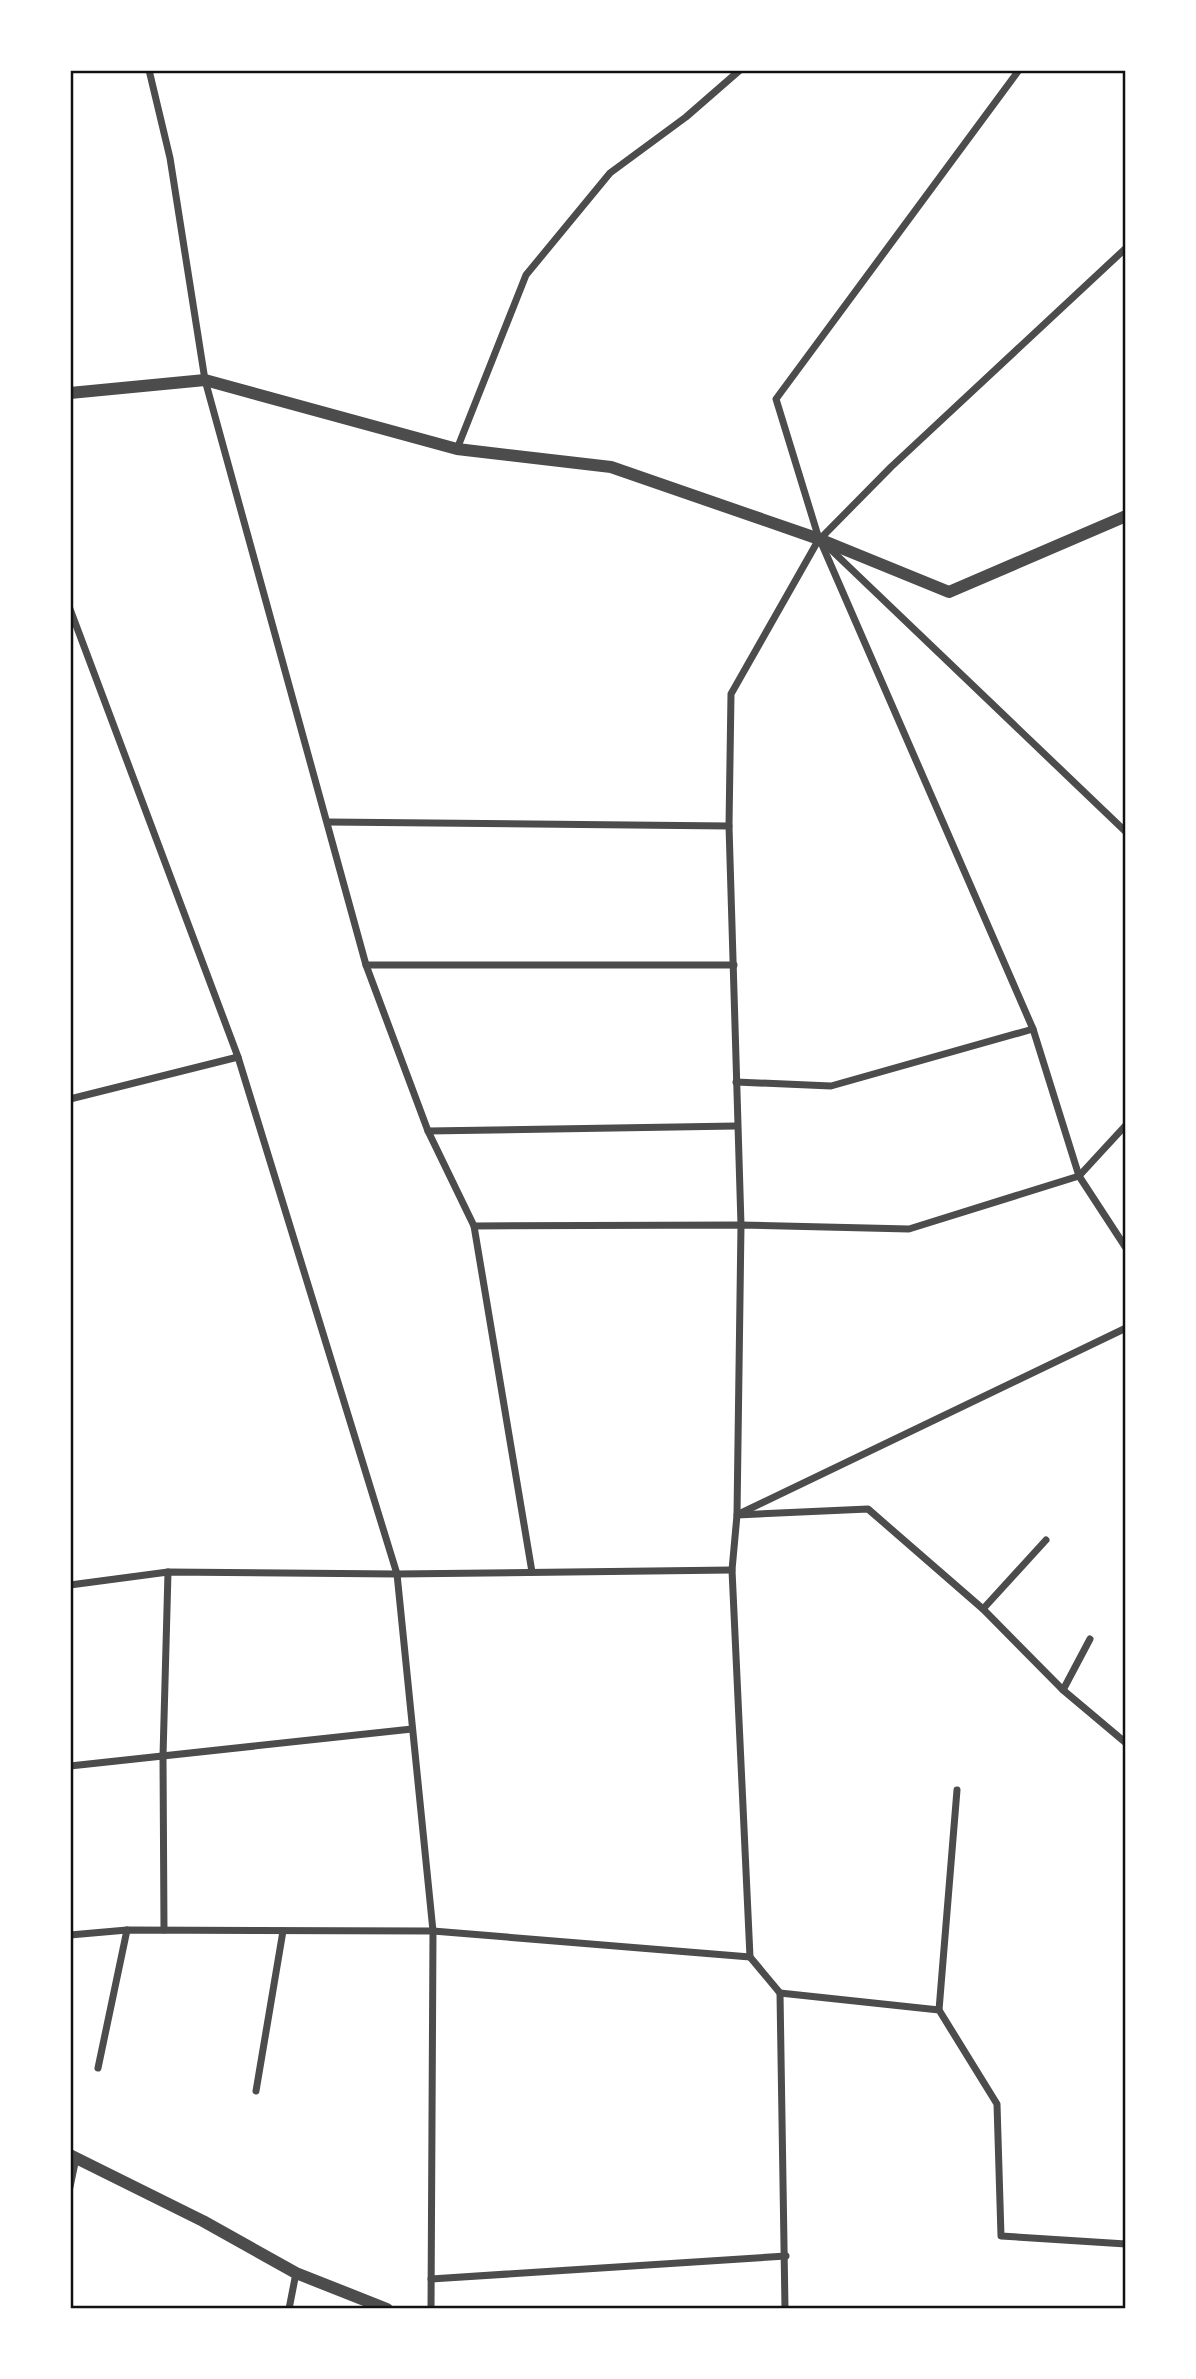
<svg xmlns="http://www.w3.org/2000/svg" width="1196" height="2379" font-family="Poppins,sans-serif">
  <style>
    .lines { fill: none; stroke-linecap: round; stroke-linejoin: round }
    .minor { stroke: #4c4c4c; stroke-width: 7 }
    .tertiary { stroke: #4c4c4c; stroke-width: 12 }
    .neatline { fill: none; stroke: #111; stroke-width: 2.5 }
  </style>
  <rect width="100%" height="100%" fill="#fff"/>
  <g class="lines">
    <g class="minor">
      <path d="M149,70L170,158L205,380L366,965L428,1131L474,1226L532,1572"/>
      <path d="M457,449L526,275L610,173L686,117L740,70"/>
      <path d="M820,539L891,467L1126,248"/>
      <path d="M820,540L1033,1029L1079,1176L1126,1248"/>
      <path d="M825,544L1126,832"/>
      <path d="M70,609L238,1057L397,1574L433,1931L431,2309"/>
      <path d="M328,822L729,826"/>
      <path d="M366,965H734"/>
      <path d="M736,1082L831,1086L1033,1029"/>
      <path d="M70,1099L238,1057"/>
      <path d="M428,1131L736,1126"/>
      <path d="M474,1226L741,1225L909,1229L1079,1176L1126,1125"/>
      <path d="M741,1513L1126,1328"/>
      <path d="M737,1515L868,1509L983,1609L1063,1690L1126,1743"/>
      <path d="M70,1585L168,1572L397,1574L732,1570"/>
      <path d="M983,1609L1046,1540"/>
      <path d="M1063,1690L1090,1639"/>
      <path d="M70,1766L412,1729"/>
      <path d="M164,1930L163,1756L168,1572"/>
      <path d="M70,1935L127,1930L433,1931L750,1957"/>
      <path d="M780,1993L939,2010L997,2104L1001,2236L1126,2244"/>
      <path d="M939,2010L957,1790"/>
      <path d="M98,2068L127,1930"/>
      <path d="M256,2091L283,1931"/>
      <path d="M70,2187L76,2158"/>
      <path d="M431,2279L786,2256"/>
      <path d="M289,2309L296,2273"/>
      <path d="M785,2309L780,1993L750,1957L732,1570L737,1515L741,1225L729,826L731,694L819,539L776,399L1019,70"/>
    </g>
    <g class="tertiary">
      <path d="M70,393L205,380L457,449L611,467L819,539L949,592L1126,516"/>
      <path d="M70,2155L203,2221L296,2273L387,2309"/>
    </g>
  </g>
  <rect width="1196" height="2379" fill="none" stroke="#ffffff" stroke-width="144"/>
  <rect x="72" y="72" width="1052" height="2235" class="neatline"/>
</svg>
